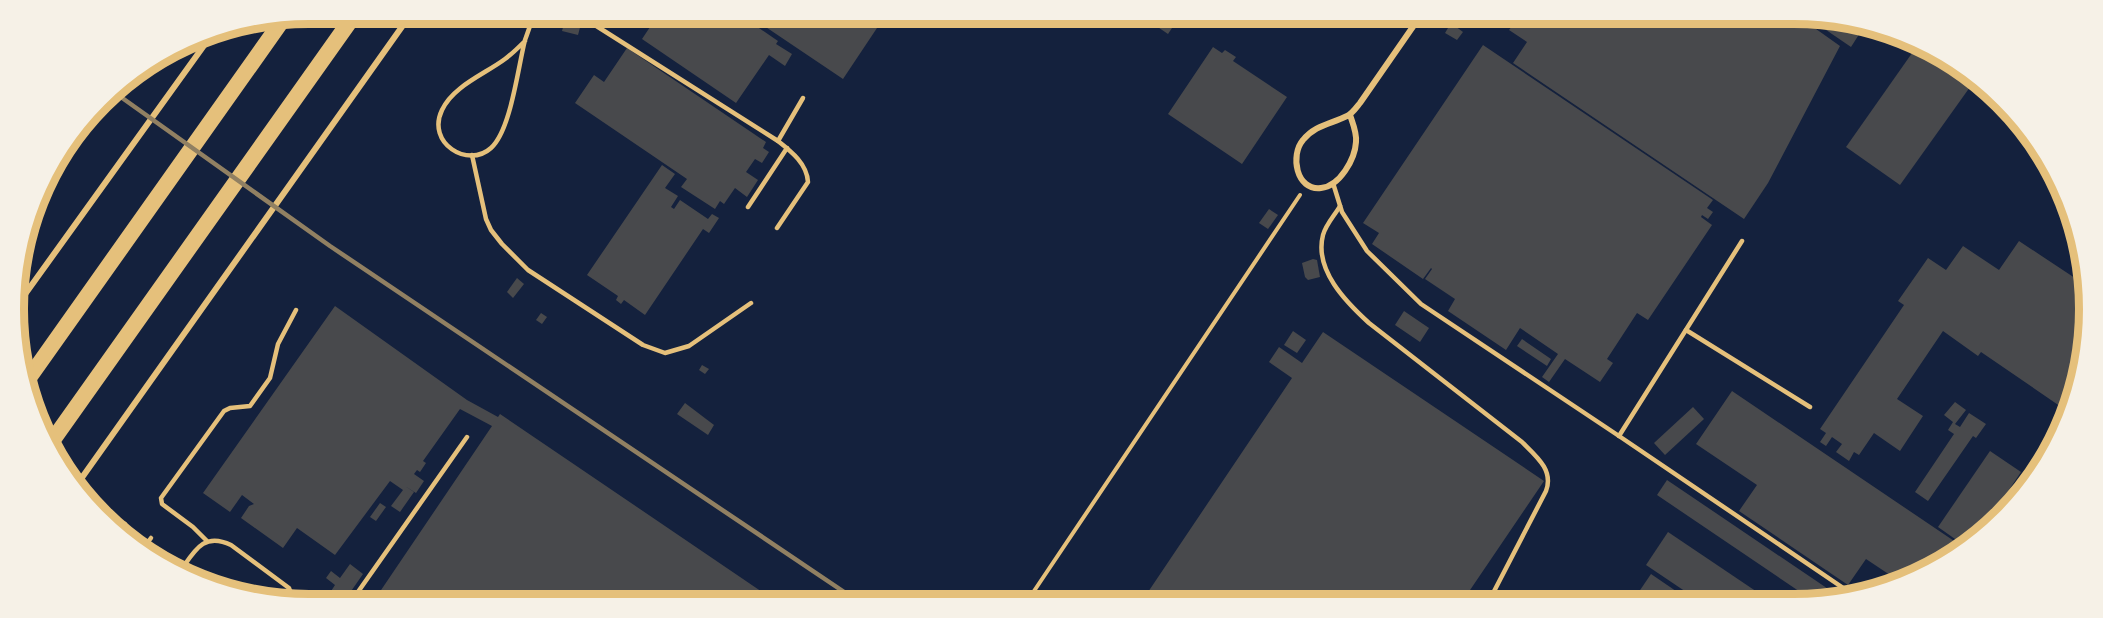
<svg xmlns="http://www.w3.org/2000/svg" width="2103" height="618" font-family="'Sofia Sans Condensed',sans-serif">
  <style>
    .building { fill: #48494c }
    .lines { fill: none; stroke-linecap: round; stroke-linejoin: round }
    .path { stroke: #e5c07b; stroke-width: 4 }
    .service { stroke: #e5c07b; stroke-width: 4.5 }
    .minor { stroke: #e5c07b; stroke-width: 6 }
    .trunk { stroke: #e5c07b; stroke-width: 16 }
    .rail { stroke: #918062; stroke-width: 4.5 }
    .rim { fill: none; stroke: #e5c07b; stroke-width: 8 }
  </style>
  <rect width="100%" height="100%" fill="#14213d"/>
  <g class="building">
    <path d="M658,15H740L778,41L776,44L792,54L785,66L769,55L736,103L642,39Z"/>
    <path d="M748,15L846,16H885L843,79Z"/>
    <path d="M566,16L582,20L578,35L562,31Z"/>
    <path d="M1143,17H1156L1172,28L1168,34Z"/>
    <path d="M1518,18L1802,19L1840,46L1768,183L1744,219L1513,63L1527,42L1509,30Z"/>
    <path d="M1810,19H1852L1865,25L1851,47Z"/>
    <path d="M1451,23L1463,32L1457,40L1445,33Z"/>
    <path d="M1483,45L1713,200L1707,208L1713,212L1708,219L1702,215L1701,217L1712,225L1648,320L1637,313L1607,359L1613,363L1600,382L1565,359L1549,382L1542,377L1558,354L1520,328L1506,350L1448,311L1455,299L1425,279L1432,269L1431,268L1423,279L1372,244L1379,233L1363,223Z"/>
    <path d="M1917,46L1958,63L1975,80L1900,185L1846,147Z"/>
    <path d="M1213,47L1222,53L1225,50L1236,57L1233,61L1287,97L1242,164L1168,114Z"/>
    <path d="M627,48L766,142L763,148L769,152L762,163L755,159L746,172L758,180L747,197L735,188L724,204L720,201L715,209L681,187L687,179L575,103L594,75L604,82Z"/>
    <path d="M662,165L675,174L665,188L678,196L671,207L674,209L680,200L708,219L712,214L719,218L709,233L703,229L645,315L624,300L621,304L616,300L618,296L587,275Z"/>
    <path d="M1269,209L1278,215L1268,229L1259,223Z"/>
    <path d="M2019,241L2084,284V367L2067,411L1981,352L1978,356L1943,331L1897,399L1923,416L1900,451L1874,433L1859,455L1854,452L1849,461L1836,452L1842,444L1832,437L1826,446L1820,442L1826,433L1820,429L1904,305L1898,301L1928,258L1946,270L1963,246L1999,270Z"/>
    <path d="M1313,259L1317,260L1320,277L1308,280L1305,277L1302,263Z"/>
    <path d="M517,278L524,284L513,298L507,292Z"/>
    <path d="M335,306L467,400L498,417L500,414L774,600L375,599L492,426L460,409L423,461L426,463L420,472L417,470L414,474L424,481L416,493L405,486L414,492L400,512L391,506L403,490L390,481L335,555L297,528L283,548L241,518L249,506L254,504L242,495L230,512L203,493Z"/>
    <path d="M1404,311L1429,328L1420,342L1395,325Z"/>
    <path d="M541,313L547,317L542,324L536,320Z"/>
    <path d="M1293,331L1306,340L1297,353L1284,345Z"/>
    <path d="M1323,332L1544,481L1466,596L1474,601H1142L1292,378L1269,362L1279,347L1302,363Z"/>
    <path d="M1522,339L1551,359L1547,366L1517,346Z"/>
    <path d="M702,365L709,369L705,374L699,370Z"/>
    <path d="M1732,391L1963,547L1902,583L1866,559L1848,585L1739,511L1757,485L1696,444Z"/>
    <path d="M1955,402L1966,410L1955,424L1960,427L1969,413L1986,424L1976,438L1973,436L1928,501L1915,492L1954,434L1948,430L1953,422L1944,415Z"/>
    <path d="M685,403L714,425L708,435L677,414Z"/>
    <path d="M1693,407L1704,419L1665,455L1654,443Z"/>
    <path d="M1990,451L2021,472L1975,540L1965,546L1938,527Z"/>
    <path d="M1667,480L1843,599L1832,602H1815L1657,495Z"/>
    <path d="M380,503L386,507L376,521L370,517Z"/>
    <path d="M1668,532L1772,602H1701L1646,565Z"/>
    <path d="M350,564L363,574L347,597L341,593L337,599H326L335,585L326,578L331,571L340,578Z"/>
    <path d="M1651,574L1692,602H1632Z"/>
  </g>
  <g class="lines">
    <path class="path" d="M1028,600L1300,195"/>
    <g class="service">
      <path d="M579,15L778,141C792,152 807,164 808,182L777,228"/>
      <path d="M525,41C519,47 512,54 505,59C485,74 453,86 442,110C426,143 468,169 491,148C511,130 518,67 525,40C528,32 531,23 534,14"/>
      <path d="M778,141L803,98"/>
      <path d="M472,155L486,219L491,230L502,244L528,270L643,345L665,353L689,346L751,303"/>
      <path d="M1333,183L1342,212L1367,251L1421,304L1619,436L1855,596"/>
      <path d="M1340,206C1335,215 1326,224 1323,235C1314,270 1346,302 1369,323L1522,442C1536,456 1554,470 1546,491L1489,601"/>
      <path d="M748,207L787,148"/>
      <path d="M1686,330L1810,407"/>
      <path d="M1619,436L1742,241"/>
      <path d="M120,530L125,524"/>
      <path d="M207,541L193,527L162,504L161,498L224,411L230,408L250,406L270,378L278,344L296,310"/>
      <path d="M141,551L151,538"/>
      <path d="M181,570C195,550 204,532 231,545L289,588L293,599"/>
      <path d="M353,599L467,437"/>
    </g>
    <g class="minor">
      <path d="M1350,115C1353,124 1357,133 1356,142C1355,159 1340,186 1321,188C1296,191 1290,155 1303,140C1315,125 1331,124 1347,116C1352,114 1356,108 1360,103L1419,18"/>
      <path d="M18,304L213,33"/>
      <path d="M76,486L411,14"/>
    </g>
    <g class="trunk">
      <path d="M24,385L284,18"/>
      <path d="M50,444L355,14"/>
    </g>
    <path class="rail" d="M111,90L330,246L856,600"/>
  </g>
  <path d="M0 0H2103V618H0ZM309 24H1794A285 285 0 0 1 2079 309V309A285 285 0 0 1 1794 594H309A285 285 0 0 1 24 309V309A285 285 0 0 1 309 24Z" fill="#f6f1e7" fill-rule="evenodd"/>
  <path class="rim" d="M309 24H1794A285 285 0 0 1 2079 309V309A285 285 0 0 1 1794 594H309A285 285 0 0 1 24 309V309A285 285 0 0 1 309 24Z"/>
</svg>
